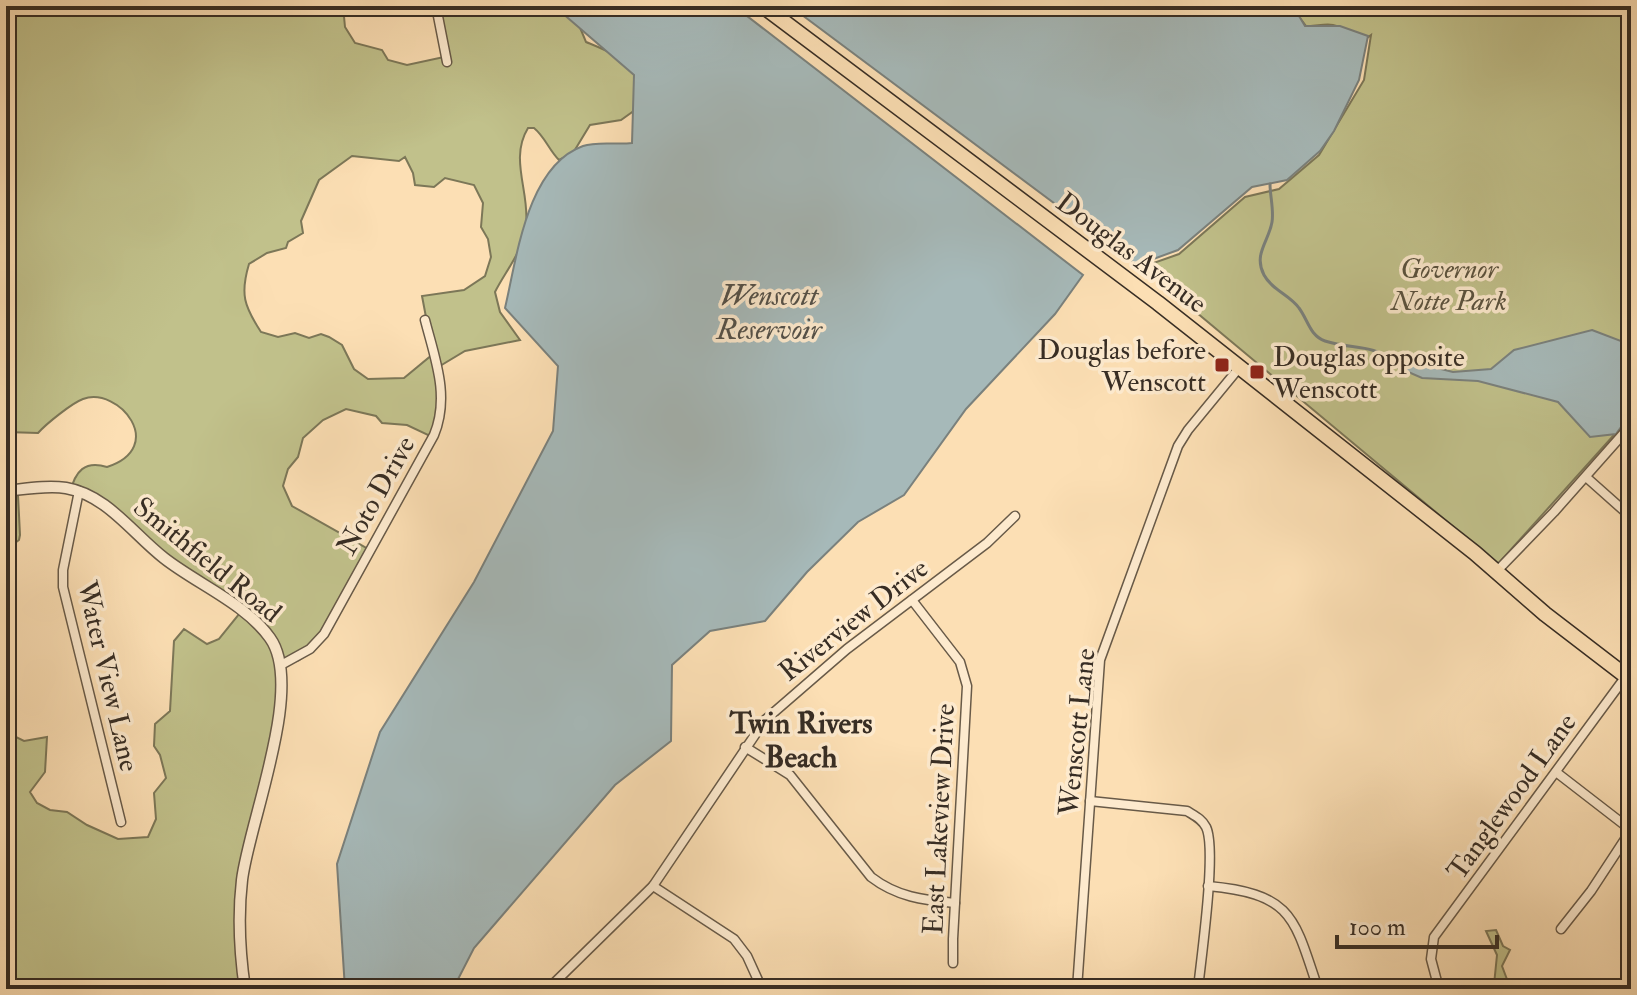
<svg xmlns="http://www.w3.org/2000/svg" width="1637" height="995" font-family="'IM FELL Double Pica',serif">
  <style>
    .green { fill: #c1c18b; stroke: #7c7758; stroke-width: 2; fill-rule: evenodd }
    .water { fill: #a6b9b9; stroke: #7a817d; stroke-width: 2 }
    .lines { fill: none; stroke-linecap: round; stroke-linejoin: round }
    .stream { stroke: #7a817d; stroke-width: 3 }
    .minor-casing { stroke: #685a48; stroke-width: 11 }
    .tertiary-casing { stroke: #685a48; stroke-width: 13 }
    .primary-casing { stroke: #372d24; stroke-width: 17 }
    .minor { stroke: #fdeace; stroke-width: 8 }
    .tertiary { stroke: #fdeace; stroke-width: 10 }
    .primary { stroke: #fcdfb4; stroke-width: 14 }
    .poi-dot { fill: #8f2418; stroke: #fdeace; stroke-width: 3 }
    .labels { text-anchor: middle; stroke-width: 7; stroke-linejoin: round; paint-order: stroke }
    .street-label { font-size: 28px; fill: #372d24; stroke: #fdeace }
    .park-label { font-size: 28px; font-style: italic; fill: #5a523e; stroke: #fdeace }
    .poi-label { font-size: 28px; fill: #372d24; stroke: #fdeace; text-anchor: end }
    .water-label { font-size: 30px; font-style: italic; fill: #535049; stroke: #fdeace }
    .neighbourhood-label { font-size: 30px; font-weight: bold; fill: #372d24; stroke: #fdeace }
  </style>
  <rect width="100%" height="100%" fill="#fcdfb4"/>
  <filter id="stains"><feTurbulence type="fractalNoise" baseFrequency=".0025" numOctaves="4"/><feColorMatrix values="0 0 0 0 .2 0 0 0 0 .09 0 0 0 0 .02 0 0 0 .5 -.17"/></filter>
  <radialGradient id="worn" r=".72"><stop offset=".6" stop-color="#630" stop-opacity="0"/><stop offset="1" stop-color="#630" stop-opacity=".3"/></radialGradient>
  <g class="green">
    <path d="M6,6H343L345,27L355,43L382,50L388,60L407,65L444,57L432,6H571L586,42C603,49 634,60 637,82C638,91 635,101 635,110L621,120L590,125L573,153L559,160C549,150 545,137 534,128H528C509,159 530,192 526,225C523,252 506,270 495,292L500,312L520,340L465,351L440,366V410L430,436L407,425L382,423L376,416L346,409L323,420L303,438L298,457L288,469L283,486L292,506L368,549L315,648L299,660L283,666L280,694L242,878L240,989H6V732L24,741L47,737L45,772L30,792L37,803L50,810L67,812L87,825L118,839L148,837L156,819L154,793L166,778L160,755L154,746L155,724L170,711L174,641L184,629L207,644L219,639L240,613L94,502L70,493C75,471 85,460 107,467C168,447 119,386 83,399C72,403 46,424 38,433L6,432ZM352,156L399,161L405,157L413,173L415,185L434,187L445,178L474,185L483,203L481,227L488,239L491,257L485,276L464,290L422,296L433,354L404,378L368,379L354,369L342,345L329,337L321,334L309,338L295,333L278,337L261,332C244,306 240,294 249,264L267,253L286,248L288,242L303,233L301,221L319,180Z"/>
    <path d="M1291,6H1631V416L1498,564L1142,267L1179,254L1245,197L1279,189L1319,155L1364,80L1371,35L1363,41C1354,37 1343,27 1333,25C1324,23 1315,27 1306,26Z"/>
    <path d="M18,495L20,535L19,540L11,546L7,566L6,496Z"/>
    <path d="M1496,930L1503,946L1510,950L1502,966L1508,982L1517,989H1497L1494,985L1497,955L1486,931Z"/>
  </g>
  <g class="water">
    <path d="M554,6H734L1083,275L1055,314L966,409L904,495L858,522L807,572L765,621L710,631L672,665L671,741L615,785L474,948L453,989H345L337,864L380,732L474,582L553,431L558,366L505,308C517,257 527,166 583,146C597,141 617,145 632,143L634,75Z"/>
    <path d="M790,6H1293L1305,26H1340L1368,36L1359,80L1334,131L1320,151L1287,180L1252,187L1178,250L1137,265Z"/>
    <path d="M1592,330L1621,341L1631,357V413L1616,434L1590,437L1558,402L1478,381L1422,378L1390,364L1405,360L1453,372L1491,369L1514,350Z"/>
  </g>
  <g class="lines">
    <path class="stream" d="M1270,184C1270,196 1274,210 1272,222C1269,241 1253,254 1264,275C1272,290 1290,295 1299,308C1308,320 1310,336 1325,341C1352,350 1371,343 1395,362"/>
    <g class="minor-casing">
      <g id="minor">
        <path d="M436,6L447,62"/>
        <path d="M1586,477L1631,517"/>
        <path d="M79,491L63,570V587L121,822"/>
        <path d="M1497,571L1554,512L1631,425"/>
        <path d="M912,600L960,662L967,686L953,939V963"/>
        <path d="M281,665L310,649L324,634L434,435C450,396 435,359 425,320"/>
        <path d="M745,747L790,775L871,877C897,897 923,900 955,903"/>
        <path d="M1556,772L1631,830"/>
        <path d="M1090,801L1187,811C1195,816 1202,819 1206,827C1217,849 1201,959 1198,989"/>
        <path d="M653,886L734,939L747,956L762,989"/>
        <path d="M1208,886C1292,894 1294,916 1318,989"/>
        <path d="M1561,929L1591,891L1631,830"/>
        <path d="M548,989L653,886L765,720L847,649L987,543L1015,516"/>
        <path d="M1077,989L1100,660L1178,446L1188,430L1239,368"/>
        <path d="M1439,989L1431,959L1434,937L1626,676"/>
      </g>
    </g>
    <g class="tertiary-casing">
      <path id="tertiary" d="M6,491C25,489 47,485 66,488C107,495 133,534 164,558C197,584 245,603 270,638C305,687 249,822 242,880C238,914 240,955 245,989"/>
    </g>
    <g class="primary-casing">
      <path id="primary" d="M763,6L1158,303L1475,553L1545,614L1631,680"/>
    </g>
    <use href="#minor" class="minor"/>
    <use href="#tertiary" class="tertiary"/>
    <use href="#primary" class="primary"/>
  </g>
  <g class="poi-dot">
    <rect x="1214" y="357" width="16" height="16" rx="4"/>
    <rect x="1249" y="364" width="16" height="16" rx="4"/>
  </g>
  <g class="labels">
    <g class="street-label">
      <text transform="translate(1132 252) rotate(37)" y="10">Douglas Avenue</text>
      <text transform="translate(375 495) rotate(-61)" y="10">Noto Drive</text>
      <text transform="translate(208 559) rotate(39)" y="10">Smithfield Road</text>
      <text transform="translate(853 619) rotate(-38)" y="10">Riverview Drive</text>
      <text transform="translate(109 676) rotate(77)" y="10">Water View Lane</text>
      <text transform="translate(1076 732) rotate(-84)" y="10">Wenscott Lane</text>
      <text transform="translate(1511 796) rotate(-54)" y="10">Tanglewood Lane</text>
      <text transform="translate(938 819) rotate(-87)" y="10">East Lakeview Drive</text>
    </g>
    <g class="park-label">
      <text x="1449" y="278">Governor<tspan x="1449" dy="32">Notte Park</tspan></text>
    </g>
    <g class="poi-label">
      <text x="1206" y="359">Douglas before<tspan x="1206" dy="32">Wenscott</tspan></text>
      <text x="1273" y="366" text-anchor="start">Douglas opposite<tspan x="1273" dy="32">Wenscott</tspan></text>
    </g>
    <g class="water-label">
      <text x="769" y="305">Wenscott<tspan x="769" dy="34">Reservoir</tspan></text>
    </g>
    <g class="neighbourhood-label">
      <text x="801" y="733">Twin Rivers<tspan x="801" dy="34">Beach</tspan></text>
    </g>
  </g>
  <rect width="1637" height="995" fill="none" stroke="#fcdfb4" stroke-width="32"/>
  <rect x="8" y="8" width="1621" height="979" fill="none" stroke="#372d24" stroke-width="4"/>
  <rect x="16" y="16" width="1605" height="963" fill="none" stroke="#372d24" stroke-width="2"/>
  <path d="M1337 935v12h160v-12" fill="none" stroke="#372d24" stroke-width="4"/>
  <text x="1349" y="935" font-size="24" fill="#372d24" stroke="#fdeace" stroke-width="6" paint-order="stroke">100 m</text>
  <rect width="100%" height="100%" filter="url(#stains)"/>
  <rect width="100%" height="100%" fill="url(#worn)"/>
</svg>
